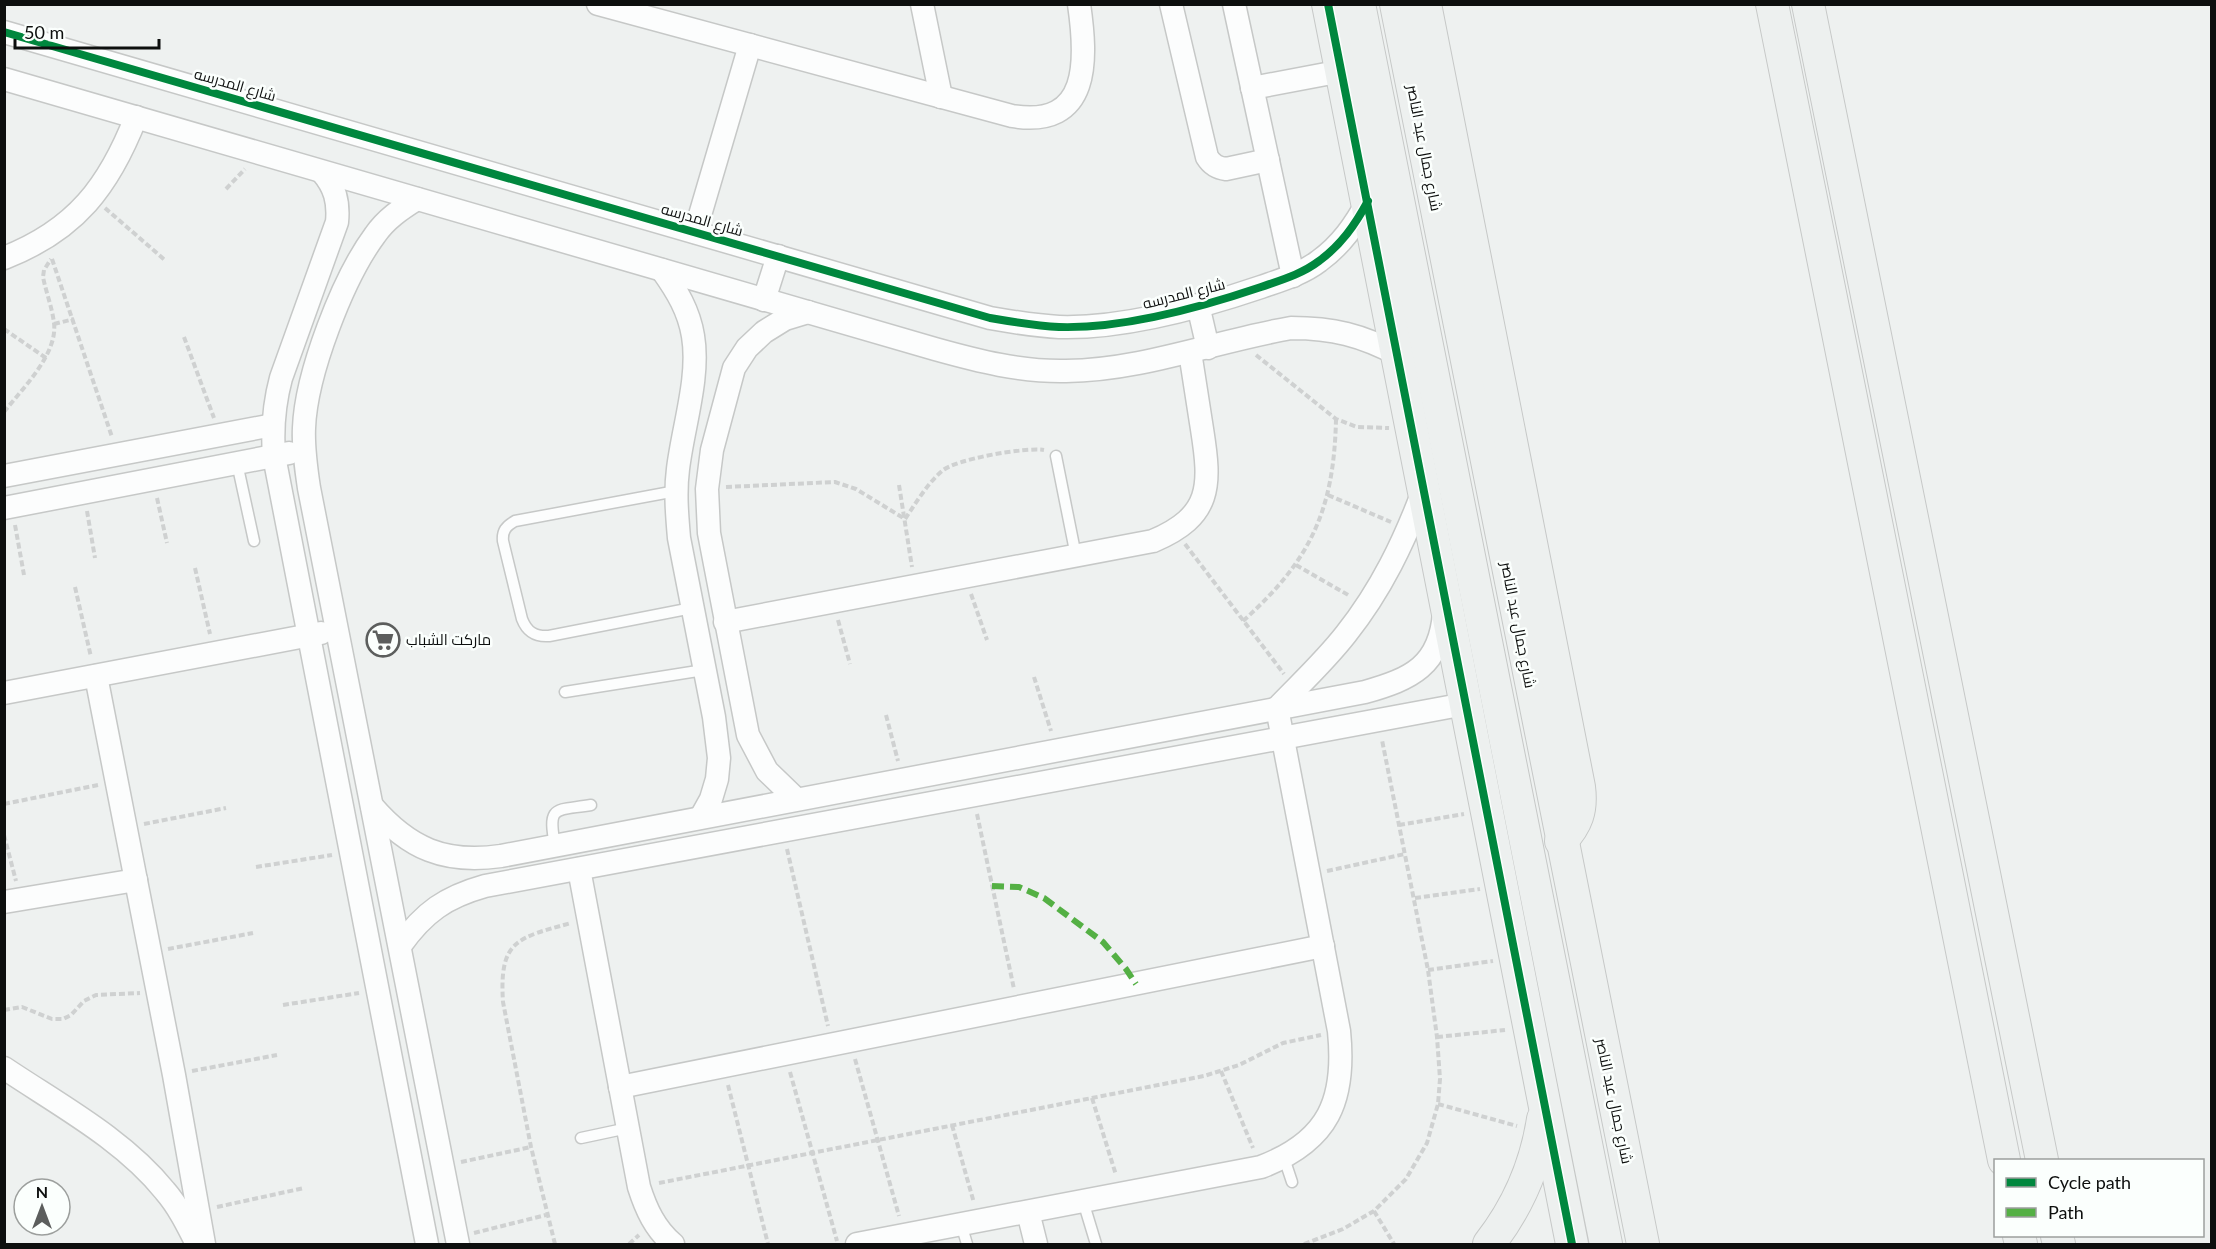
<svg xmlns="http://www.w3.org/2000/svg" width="2216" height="1249" font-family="Lato,Cairo,sans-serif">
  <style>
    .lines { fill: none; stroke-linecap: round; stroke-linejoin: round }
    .lane-casing { stroke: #c6c8c7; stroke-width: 13 }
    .street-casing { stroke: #c6c8c7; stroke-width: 25 }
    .secondary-casing { stroke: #c6c8c7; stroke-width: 34 }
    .path { stroke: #cfd1d1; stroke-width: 4; stroke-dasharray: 6 3; stroke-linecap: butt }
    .lane { stroke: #fcfdfd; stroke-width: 10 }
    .street { stroke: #fcfdfd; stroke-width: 22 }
    .secondary { stroke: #edf0ef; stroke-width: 32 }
    .quiet { stroke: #54b044; stroke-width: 6; stroke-dasharray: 12 6; stroke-linecap: butt }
    .cycleway-casing { stroke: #fbfffd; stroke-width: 11 }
    .cycleway { stroke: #00873e; stroke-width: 8 }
    .labels { text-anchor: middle; stroke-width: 5; stroke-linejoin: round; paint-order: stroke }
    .street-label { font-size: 15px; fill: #0d0f0e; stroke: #fbfffd }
    .poi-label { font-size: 15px; fill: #0d0f0e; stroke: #fbfffd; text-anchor: start }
  </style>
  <rect width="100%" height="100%" fill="#eef1f0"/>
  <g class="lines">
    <g class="lane-casing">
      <g id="lane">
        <path d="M1056,456L1076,556"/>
        <path d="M237,463L254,541"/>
        <path d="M676,491L515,521C506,526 502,531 503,541L522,619C527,632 535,637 549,636L692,608"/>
        <path d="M565,692L704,670"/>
        <path d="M555,845C547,804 556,811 591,805"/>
        <path d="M581,1138L628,1128"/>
        <path d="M1284,1158L1292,1182"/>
        <path d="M1083,1201L1096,1244"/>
        <path d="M961,1224L967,1244"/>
      </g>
    </g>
    <g class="street-casing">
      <g id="street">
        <path d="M598,4L1012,116C1091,129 1087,59 1079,4"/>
        <path d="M922,4L941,97"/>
        <path d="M1171,4L1207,157C1212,165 1217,168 1226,169L1268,160"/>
        <path d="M1234,4L1293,276"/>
        <path d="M4,32L990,318C1013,322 1036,326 1059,327C1124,329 1199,308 1261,287C1281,280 1302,274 1319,261C1341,245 1355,225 1368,201"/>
        <path d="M4,79L935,349C978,361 1021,372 1066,371C1143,370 1216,341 1291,328C1333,328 1361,335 1399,355"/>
        <path d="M1252,88L1342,71"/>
        <path d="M322,172C335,187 339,202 337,222L281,378C274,404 272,429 274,456L427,1244"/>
        <path d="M417,199C401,209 386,219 375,235C343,278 306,374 304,428C303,448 306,468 309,488L458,1244"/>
        <path d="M695,232L750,45"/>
        <path d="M4,258C76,230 109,186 136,117"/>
        <path d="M662,270C677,291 689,311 693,336C700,377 683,427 678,469C675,492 677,515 679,538L714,717L719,758L717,779L711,799L701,817"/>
        <path d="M764,300L778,256"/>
        <path d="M1198,305L1208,348"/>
        <path d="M4,476L273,425"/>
        <path d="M4,508L289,453"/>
        <path d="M725,622L1153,541C1212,516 1211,486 1202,429C1198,404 1194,378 1190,352"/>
        <path d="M96,676L174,1075L204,1244"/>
        <path d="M4,693L321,633"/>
        <path d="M796,799L767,771L748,735L709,533L707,489L712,450L734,368L747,348L764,332L785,319L808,312"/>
        <path d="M372,806C409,849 445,864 501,856L1365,692C1411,679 1440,666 1444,613"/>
        <path d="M579,869L639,1187C646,1209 655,1229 673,1244"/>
        <path d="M4,902L136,880"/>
        <path d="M400,946C424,912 446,897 485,886L1465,704"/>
        <path d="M4,1068C59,1105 123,1139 165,1191C178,1206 187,1224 196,1242"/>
        <path d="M620,1087L1323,946"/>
        <path d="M1028,1212L1036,1244"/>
        <path d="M857,1244L1261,1167C1329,1141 1346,1100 1339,1031L1277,708C1300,684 1325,661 1346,634C1381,590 1404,542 1424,489"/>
      </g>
    </g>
    <g class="secondary-casing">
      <g id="secondary">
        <path d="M1328,4C1412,417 1491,831 1572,1244"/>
        <path d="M1359,4L1606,1244"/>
        <path d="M1396,4L1643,1244"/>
        <path d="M1425,4L1579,787C1582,810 1577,824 1561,841"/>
        <path d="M1772,4L2004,1160"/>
        <path d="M1808,4L2042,1160"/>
        <path d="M2019,1236L2021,1244"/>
        <path d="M2057,1236L2059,1244"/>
        <path d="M1489,1244C1517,1208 1536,1165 1543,1119"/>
      </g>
    </g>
    <g class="path">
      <path d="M226,189L245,169"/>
      <path d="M105,208L166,261"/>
      <path d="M52,259L112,437"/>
      <path d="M54,324L74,319"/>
      <path d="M4,329L46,358"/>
      <path d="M184,337L214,418"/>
      <path d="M1256,355L1336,419L1357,427L1389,428"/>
      <path d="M4,412C22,389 58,354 54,323C52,307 46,292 43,277L44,270L51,259"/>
      <path d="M899,485L912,567"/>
      <path d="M726,487L835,482L856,489L905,519C916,503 927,484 942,471C955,459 1026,447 1044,450"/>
      <path d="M1328,495L1391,522"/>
      <path d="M157,498L167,543"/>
      <path d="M87,511L95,558"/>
      <path d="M15,525L24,575"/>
      <path d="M1185,544L1284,674"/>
      <path d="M1296,565L1350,596"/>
      <path d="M195,568L210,634"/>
      <path d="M75,587L91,657"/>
      <path d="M971,594L987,640"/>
      <path d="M838,620L850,664"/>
      <path d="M1243,621C1311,560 1334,510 1336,419"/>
      <path d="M1034,677L1051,731"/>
      <path d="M886,715L898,761"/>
      <path d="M4,804L98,785"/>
      <path d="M977,814L1014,989"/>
      <path d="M144,824L226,808"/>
      <path d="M1399,825L1464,814"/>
      <path d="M4,835L16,881"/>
      <path d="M787,849L828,1026"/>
      <path d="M256,867L332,855"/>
      <path d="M1327,871L1405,854"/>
      <path d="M1415,898L1480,889"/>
      <path d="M168,949L253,933"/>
      <path d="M1428,970L1493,961"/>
      <path d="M283,1005L359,993"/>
      <path d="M4,1010L22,1007L52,1019H63L71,1015L84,1001L96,995L140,993"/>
      <path d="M1437,1037L1505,1030"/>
      <path d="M855,1059L899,1216"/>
      <path d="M192,1071L277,1055"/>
      <path d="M1221,1071L1253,1148"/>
      <path d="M790,1072L837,1241"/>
      <path d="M728,1085L768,1244"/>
      <path d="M1092,1098L1116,1175"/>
      <path d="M1438,1104L1517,1126"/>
      <path d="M952,1125L974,1203"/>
      <path d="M461,1162L531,1147"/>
      <path d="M659,1183L1204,1076L1239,1065L1283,1043L1321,1035"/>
      <path d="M217,1207L304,1188"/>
      <path d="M1374,1211L1394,1244"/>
      <path d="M474,1233L546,1215"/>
      <path d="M555,1244L531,1147L503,1002C499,940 517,938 571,923"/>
      <path d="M629,1244L639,1235"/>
      <path d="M1304,1244L1343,1229L1374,1211L1406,1179L1427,1143L1438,1104L1440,1079L1437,1037L1428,970L1382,740"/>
    </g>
    <use href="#lane" class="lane"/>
    <use href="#street" class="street"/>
    <use href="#secondary" class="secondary"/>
    <path class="quiet" d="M992,886L1019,887L1044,898L1103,942L1126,969L1136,984"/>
    <g class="cycleway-casing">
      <g id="cycleway">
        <path d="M1328,4C1412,417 1491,831 1572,1244"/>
        <path d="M4,32L990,318C1013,322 1036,326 1059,327C1124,329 1199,308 1261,287C1281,280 1302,274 1319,261C1341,245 1355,225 1368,201"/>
      </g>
    </g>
    <use href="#cycleway" class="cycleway"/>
  </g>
  <defs>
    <g id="supermarket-ring" transform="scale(1.725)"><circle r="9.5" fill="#fbfffd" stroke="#5c5e5d" stroke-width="1.5"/><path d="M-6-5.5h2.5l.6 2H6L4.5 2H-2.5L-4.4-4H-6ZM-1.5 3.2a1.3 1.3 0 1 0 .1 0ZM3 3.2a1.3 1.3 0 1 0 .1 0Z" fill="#5c5e5d"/></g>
  </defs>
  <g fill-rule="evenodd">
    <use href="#supermarket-ring" x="383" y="640"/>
  </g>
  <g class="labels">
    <g class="street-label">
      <text transform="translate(235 85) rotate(16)" y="5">شارع المدرسه</text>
      <text transform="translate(1424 148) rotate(79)" y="5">شارع جمال عبد الناصر</text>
      <text transform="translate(702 220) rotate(16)" y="5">شارع المدرسه</text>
      <text transform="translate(1184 294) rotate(-14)" y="5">شارع المدرسه</text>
      <text transform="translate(1518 625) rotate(79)" y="5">شارع جمال عبد الناصر</text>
      <text transform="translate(1614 1101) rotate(78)" y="5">شارع جمال عبد الناصر</text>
    </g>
    <g class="poi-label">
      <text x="406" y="645">ماركت الشباب</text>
    </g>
  </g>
  <rect width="2216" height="1249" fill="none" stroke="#0d0f0e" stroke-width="12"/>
  <rect x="1994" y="1159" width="210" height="78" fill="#fbfffd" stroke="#9c9f9d" stroke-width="1.5"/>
  <rect x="2006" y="1178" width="30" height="9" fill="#00873e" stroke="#9c9f9d" stroke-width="1.5"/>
  <text x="2048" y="1189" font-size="18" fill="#0d0f0e">Cycle path</text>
  <rect x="2006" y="1208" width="30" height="9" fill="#54b044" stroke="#9c9f9d" stroke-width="1.5"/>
  <text x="2048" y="1219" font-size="18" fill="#0d0f0e">Path</text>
  <g transform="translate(42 1207)"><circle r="28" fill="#fbfffd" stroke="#9c9f9d" stroke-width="1.5"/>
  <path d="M0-4.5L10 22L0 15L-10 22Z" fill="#5c5e5d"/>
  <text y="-9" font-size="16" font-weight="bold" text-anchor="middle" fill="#0d0f0e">N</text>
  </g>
  <path d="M15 39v9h144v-9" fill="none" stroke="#0d0f0e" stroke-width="3"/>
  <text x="24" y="39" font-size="18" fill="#0d0f0e" stroke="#fbfffd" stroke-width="4.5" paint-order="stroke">50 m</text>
</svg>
